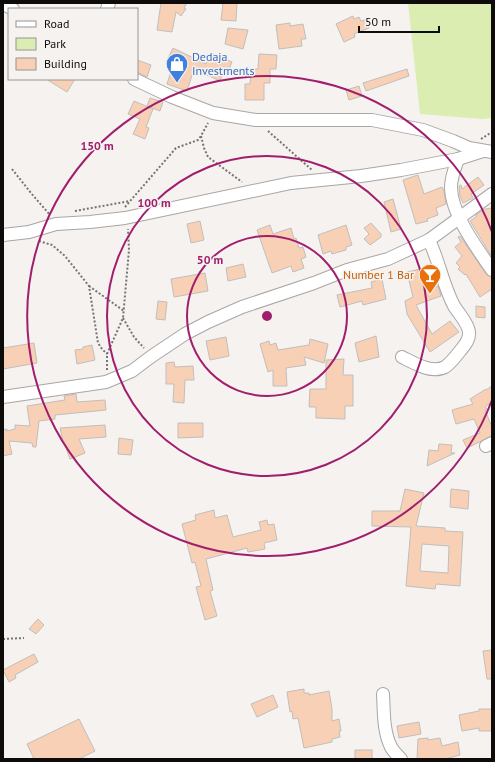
<svg xmlns="http://www.w3.org/2000/svg" width="495" height="762" font-family="'PT Sans',sans-serif">
  <style>
    .green { fill: #dcedb1 }
    .building { fill: #f8d0b5; stroke: #c1bebc; fill-rule: evenodd }
    .lines { fill: none; stroke-linecap: round; stroke-linejoin: round }
    .minor-casing { stroke: #a9a6a4; stroke-width: 14 }
    .path { stroke: #767473; stroke-width: 2; stroke-dasharray: 2 2; stroke-linecap: butt }
    .minor { stroke: #fff; stroke-width: 12 }
    .ring { fill: none; stroke: #a11e6d; stroke-width: 2 }
    .labels { text-anchor: middle; stroke-width: 3; stroke-linejoin: round; paint-order: stroke }
    .shop-label { font-size: 12px; fill: #366cbe; stroke: #f5f2f0; text-anchor: start }
    .food-label { font-size: 12px; fill: #c56008; stroke: #f5f2f0; text-anchor: end }
    .centre { fill: #a11e6d; stroke: #f5f2f0; stroke-width: 2 }
    .ring-label { font-size: 12px; text-anchor: middle; font-weight: bold; fill: #a11e6d; stroke: #f5f2f0; stroke-width: 3; stroke-linejoin: round; paint-order: stroke }
  </style>
  <rect width="100%" height="100%" fill="#f5f2f0"/>
  <path class="green" d="M408,3H492V118L482,119L420,114Z"/>
  <g class="building">
    <path d="M161,3H187L184,8L186,9L181,16L176,12L172,32L157,30Z"/>
    <path d="M223,3H237L236,21L221,20Z"/>
    <path d="M353,16L354,19L359,17L361,21L365,20L369,28L354,34L355,37L344,42L336,24Z"/>
    <path d="M290,23V26L303,24L306,39H301L302,46L279,49L276,25Z"/>
    <path d="M228,28L248,30L243,49L225,44Z"/>
    <path d="M173,48L206,64L211,53L232,62L227,74L223,73L220,81L194,69L187,91L167,84L173,65L166,62Z"/>
    <path d="M259,54L277,55L276,69H270V83H264V100H245V84H250L251,69H258Z"/>
    <path d="M137,60L151,65L147,77L137,72Z"/>
    <path d="M407,69L409,76L366,91L363,83Z"/>
    <path d="M46,79H75L67,92Z"/>
    <path d="M359,86L362,96L349,100L346,90Z"/>
    <path d="M150,98L163,102L160,111L147,106Z"/>
    <path d="M134,101L153,109L146,127L149,128L145,139L133,134L140,119L128,114Z"/>
    <path d="M418,175L424,194L442,187L444,191L446,204L436,208L438,215L427,219L428,221L416,224L403,180Z"/>
    <path d="M478,177L484,185L471,194L473,198L463,203L460,196L459,186L461,185L462,189Z"/>
    <path d="M393,199L401,229L391,232L384,202Z"/>
    <path d="M492,208V257L470,221L476,217V215L485,209Z"/>
    <path d="M200,221L204,240L191,243L187,224Z"/>
    <path d="M371,223L381,234V237L370,245L364,239L369,234L364,228Z"/>
    <path d="M270,225L273,234L291,228L294,239L296,238L299,248L303,247L306,257L301,259L304,268L293,272L291,266L272,273L257,230Z"/>
    <path d="M346,225L352,245L346,247V250L332,254L331,251L323,254L318,235Z"/>
    <path d="M460,236L486,274L492,277V289L480,297L466,274L465,275L458,269L460,267L456,263L462,256L455,247L461,242L458,237Z"/>
    <path d="M243,264L246,277L228,281L226,268Z"/>
    <path d="M425,268L430,290L438,286L441,296L416,305L432,334L450,321L459,332L430,352L407,314L405,301L413,297L407,272Z"/>
    <path d="M205,273L208,291L174,297L171,279Z"/>
    <path d="M382,279L386,299L363,305L362,301L340,307L337,295L372,288L371,282Z"/>
    <path d="M158,301L167,302L165,320L156,319Z"/>
    <path d="M476,306L485,307V318L476,317Z"/>
    <path d="M376,336L379,357L359,362L355,343Z"/>
    <path d="M226,337L229,356L210,360L206,341Z"/>
    <path d="M310,339L328,344L324,363L304,357L306,365L286,368L287,386H273V370L268,372L260,344L269,341L270,345L276,343L278,350L309,345Z"/>
    <path d="M34,343L37,363L3,369V348Z"/>
    <path d="M92,345L95,360L77,364L75,350L83,349V347Z"/>
    <path d="M344,359L343,375H353V406H345V419L316,418V407H309L310,389H326V360Z"/>
    <path d="M174,362L175,367L193,366L194,380H185L184,403L173,402L174,384H166V363Z"/>
    <path d="M492,386V402L485,407L487,409L485,410L492,427V436L467,448L463,440L480,433L474,419L456,424L452,410L473,404L470,399L486,389V390Z"/>
    <path d="M76,394L77,402L105,400L106,410L55,415V419L39,421L36,447H33L32,443L9,441L12,454L3,456V430L7,429V431L15,429V425L30,426L27,406L65,400L64,396Z"/>
    <path d="M178,423H203V437L178,438Z"/>
    <path d="M105,425L106,437L79,439L85,453L70,459L62,437L60,428Z"/>
    <path d="M119,438L133,440L131,455L118,454Z"/>
    <path d="M439,444L452,445L451,453H455L427,466L429,450L438,451Z"/>
    <path d="M405,489L424,493L416,526L445,528V531L463,532L460,586L436,584L435,589L406,586L411,527L372,526V511H400ZM422,544L449,546L448,573L420,571Z"/>
    <path d="M451,489L469,491L468,509L450,507Z"/>
    <path d="M214,510L215,518L227,515L233,537L261,530L259,522L267,520L268,525L274,524L277,540L264,543L265,549L248,552L247,548L206,559L213,590L210,591L217,616L205,620L196,587L201,586L195,562L192,563L182,524L196,520L195,515Z"/>
    <path d="M38,619L44,625L36,634L29,629Z"/>
    <path d="M492,650V679H487L483,651Z"/>
    <path d="M34,654L38,662L15,675L16,678L9,682L3,670Z"/>
    <path d="M304,689V693H309V695L329,691L332,709V721L339,719L341,731H339L340,737L332,739V742L304,748L298,718L293,719L292,711L290,712L287,692Z"/>
    <path d="M273,695L278,707L257,717L251,704Z"/>
    <path d="M479,709H492V731H479V728L462,731L459,715L479,711Z"/>
    <path d="M79,719L95,751L79,759H34L27,744Z"/>
    <path d="M419,722L421,734L399,738L397,726Z"/>
    <path d="M428,738V740L440,738L442,746L458,742L460,755L445,759H417L418,739Z"/>
    <rect x="355" y="750" width="17" height="9"/>
  </g>
  <g class="lines">
    <g class="minor-casing">
      <g id="minor">
        <path d="M3,4L13,9"/>
        <path d="M107,9L109,3"/>
        <path d="M134,79L172,97L213,113L256,120H372L423,130L453,141L469,148L492,152"/>
        <path d="M458,159C455,168 451,177 451,187C451,214 477,248 492,270"/>
        <path d="M3,235L29,232L56,224L90,222L125,218L291,183L361,176L401,170L458,159L483,151"/>
        <path d="M402,357C414,363 432,374 445,367C451,363 456,356 460,351C464,346 470,340 469,332C468,323 459,314 454,306C443,285 439,261 429,240"/>
        <path d="M3,397L106,382L132,371L152,356L185,334L208,322L242,307L314,283L347,270L388,259L429,240L492,194"/>
        <path d="M486,446L492,443"/>
        <path d="M383,694C384,711 383,731 391,747C393,751 397,755 401,759"/>
      </g>
    </g>
    <g class="path">
      <path d="M268,131L312,170"/>
      <path d="M201,136L204,148L208,157L242,182"/>
      <path d="M481,139L492,132"/>
      <path d="M12,169L31,193L50,215"/>
      <path d="M125,207L176,148L198,140L201,136L208,123"/>
      <path d="M75,211L130,201"/>
      <path d="M39,241L52,245L65,256L89,286L98,343L102,349L107,354"/>
      <path d="M89,286L124,311"/>
      <path d="M123,318L134,337L144,348"/>
      <path d="M107,370V354L123,318L129,250L128,229"/>
      <path d="M3,639L24,638"/>
    </g>
    <use href="#minor" class="minor"/>
  </g>
  <g class="ring">
    <circle cx="267" cy="316" r="80"/>
    <circle cx="267" cy="316" r="160"/>
    <path d="M492 400A240 240 0 1 1 492 232"/>
  </g>
  <defs>
    <g id="shop-pin" transform="scale(1.15)"><path d="M0 17L-7.5 6A9.5 9.5 0 1 1 7.5 6Z" fill="#3f7fe0" stroke="#f5f2f0"/><path d="M-5-2.5h2.3a2.7 3.5 0 0 1 5.4 0H5L5.5 6h-11ZM-1.5-2.5h3a1.5 2.3 0 0 0-3 0Z" fill="#fff"/></g>
    <g id="bar-pin" transform="scale(1.15)"><path d="M0 17L-7.5 6A9.5 9.5 0 1 1 7.5 6Z" fill="#e8710a" stroke="#f5f2f0"/><path d="M-6-5H6L.8 .8V4.5H3.5V6h-7V4.5H-.8V.8Z" fill="#fff"/></g>
  </defs>
  <g fill-rule="evenodd">
    <use href="#shop-pin" x="177" y="64"/>
    <use href="#bar-pin" x="430" y="275"/>
  </g>
  <g class="labels">
    <g class="shop-label">
      <text x="192" y="61">Dedaja<tspan x="192" dy="14">Investments</tspan></text>
    </g>
    <g class="food-label">
      <text x="414" y="279">Number 1 Bar</text>
    </g>
  </g>
  <circle cx="267" cy="316" r="6" class="centre"/>
  <g class="ring-label">
    <text x="97" y="150">150 m</text>
    <text x="154" y="207">100 m</text>
    <text x="210" y="264">50 m</text>
  </g>
  <rect width="495" height="762" fill="none" stroke="#0d0c0b" stroke-width="8"/>
  <rect x="8" y="8" width="130" height="72" fill="#f5f2f0" stroke="#989694"/>
  <rect x="16" y="21" width="20" height="6" fill="#ffffff" stroke="#989694"/>
  <text x="44" y="28" font-size="12" fill="#0d0c0b">Road</text>
  <rect x="16" y="38" width="20" height="12" fill="#dcedb1" stroke="#989694"/>
  <text x="44" y="48" font-size="12" fill="#0d0c0b">Park</text>
  <rect x="16" y="58" width="20" height="12" fill="#f8d0b5" stroke="#989694"/>
  <text x="44" y="68" font-size="12" fill="#0d0c0b">Building</text>
  <path d="M359 26v6h80v-6" fill="none" stroke="#0d0c0b" stroke-width="2"/>
  <text x="365" y="26" font-size="12" fill="#0d0c0b" stroke="#f5f2f0" stroke-width="3" paint-order="stroke">50 m</text>
</svg>
